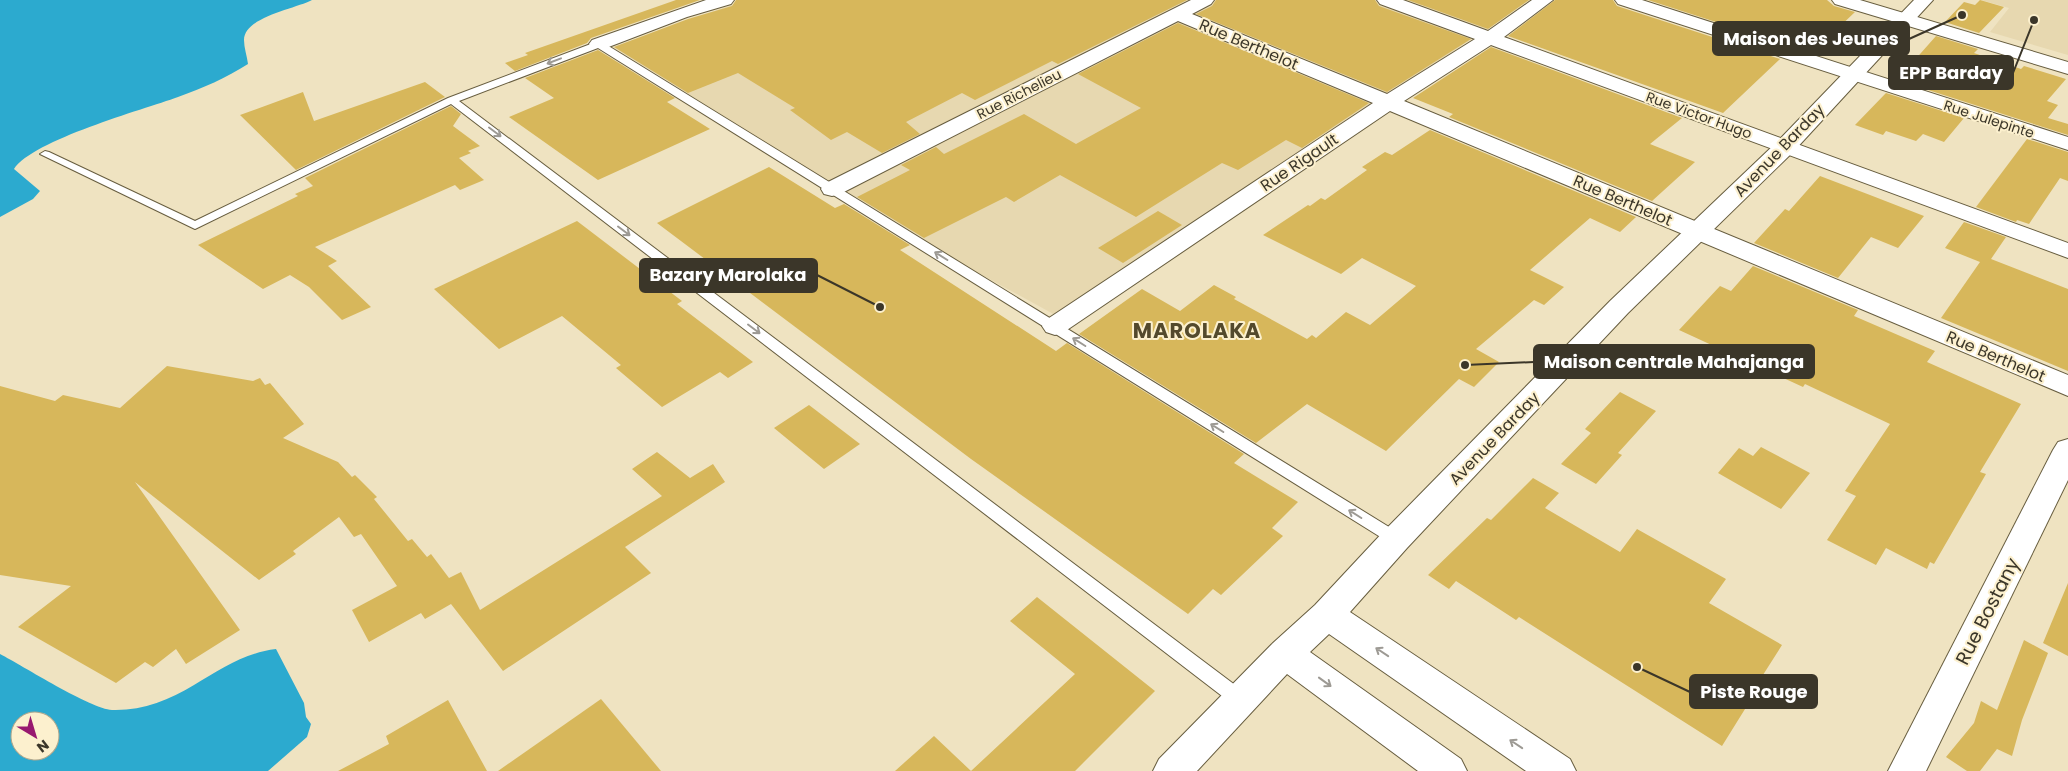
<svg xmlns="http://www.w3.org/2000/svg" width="2068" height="771" font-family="Poppins,sans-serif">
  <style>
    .built { fill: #e7d8b0 }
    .water { fill: #2caacf; fill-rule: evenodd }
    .building { fill: #d7b75b }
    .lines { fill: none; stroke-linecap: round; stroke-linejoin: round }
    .lane-casing { stroke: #675d3f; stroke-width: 2 }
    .street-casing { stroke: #675d3f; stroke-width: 2 }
    .secondary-casing { stroke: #675d3f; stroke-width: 2 }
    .lane { fill: #fff; fill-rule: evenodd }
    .street { fill: #fff; fill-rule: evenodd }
    .secondary { fill: #fff; fill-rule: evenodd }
    .oneway { stroke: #9d9a94 }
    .labels { text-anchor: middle; stroke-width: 4; stroke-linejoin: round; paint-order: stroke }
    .far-street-label { font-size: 14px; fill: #3b3629; stroke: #fcf0ce }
    .street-label { font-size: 16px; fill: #3b3629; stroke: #fcf0ce }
    .near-street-label { font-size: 19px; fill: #3b3629; stroke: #fcf0ce }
    .district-label { font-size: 21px; font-weight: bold; letter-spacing: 1px; fill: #53492c; stroke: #fcf0ce }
    .leader { fill: none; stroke: #3b3629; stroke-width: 2 }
    .callout-dot { fill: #3b3629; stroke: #fcf0ce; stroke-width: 2 }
    .callout { fill: #3b3629; stroke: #3b3629; stroke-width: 2 }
    .callout-label { font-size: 18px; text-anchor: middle; font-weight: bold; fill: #fff }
  </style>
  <rect width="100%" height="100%" fill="#efe3c1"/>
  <g class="built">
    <path d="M745,0H1530L1057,316L942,253L613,47Z"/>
    <path d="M1981,0H2068V55L1990,32L2009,8Z"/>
  </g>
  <g class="water">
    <path d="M0,0H312C295,9 244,17 244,40C244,48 247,56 248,64C226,78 203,88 178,97C142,110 33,140 14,169L40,191L33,199L0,217Z"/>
    <path d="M276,649L304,703L306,717L311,724L307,737L268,771H0V654C23,666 91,709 112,710C142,711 169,700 194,685C221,669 244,653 276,649ZM20,721H50V751H20Z"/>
  </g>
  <g class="building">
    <path d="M676,0H700L591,38L587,43L515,71L505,63L528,55L525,53Z"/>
    <path d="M736,0H1187L1058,64L1052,61L975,100L962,93L906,122L920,134L882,153L847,132L831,140L790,110L795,108L738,73L688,93L614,47L688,19L732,6Z"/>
    <path d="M1216,0H1375L1379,6L1471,39L1387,92L1196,14L1212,6Z"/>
    <path d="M1408,0H1529L1488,29Z"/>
    <path d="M1555,0H1613L1617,6L1780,59L1723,113L1508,36Z"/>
    <path d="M1648,0H1827L1834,6L1855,12L1812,53Z"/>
    <path d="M1980,0L2004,7L1979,33L1945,22L1964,2L1975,5Z"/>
    <path d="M1178,23L1369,103L1302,148L1286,140L1238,170L1222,163L1136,217L1060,175L1014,202L1006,197L924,238L857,197L910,170L901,165L936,147L944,154L1024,114L1076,144L1141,108L1078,74Z"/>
    <path d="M1936,36L1978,49L1974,53L2021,69L2024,66L2066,79L2047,101L2058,105L2048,118L2068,124V135L1897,80Z"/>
    <path d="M1491,47L1682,118L1650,144L1695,162L1652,201L1449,117L1453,114L1413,98Z"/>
    <path d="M598,50L675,98L667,102L710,129L598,180L509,117L554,98L525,78Z"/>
    <path d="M425,82L445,97L296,170L240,115L303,92L314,121Z"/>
    <path d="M1886,93L1964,118L1944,142L1923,134L1916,141L1886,131L1883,135L1855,125Z"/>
    <path d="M451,106L461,114L453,126L480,146L468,151L471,153L459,158L484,180L460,190L455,185L315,247L337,261L328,266L371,307L342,320L309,287L290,275L263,289L198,245L298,196L295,194L313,186L305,178Z"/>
    <path d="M1430,130L1636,217L1620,232L1590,218L1530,270L1564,287L1544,305L1534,300L1476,349L1499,362L1474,387L1459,379L1386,451L1307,404L1256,443L1079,334L1142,289L1180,311L1214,285L1236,297L1234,299L1307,339L1312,335L1316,338L1346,312L1370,325L1416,286L1362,258L1341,274L1263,235L1308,205L1310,206L1321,198L1325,200L1367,170L1362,167L1385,152L1392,155Z"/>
    <path d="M2027,139L2068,152V181L2060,178L2029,224L2017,220L2016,222L1976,207Z"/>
    <path d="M769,167L835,208L844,204L910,245L900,250L1056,351L1067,343L1244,454L1234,463L1298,502L1272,528L1283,536L1221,595L1213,589L1188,614L971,459L657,223Z"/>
    <path d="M1820,176L1870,195L1924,216L1898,248L1871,237L1838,278L1754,243L1785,209L1789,211Z"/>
    <path d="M1158,211L1182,225L1123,263L1098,248Z"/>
    <path d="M577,221L682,301L677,304L753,362L728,378L720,372L662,407L616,368L621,365L562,316L499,349L434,289Z"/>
    <path d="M1964,222L2006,237L1991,259L2068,289V371L1941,318L1980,262L1945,248Z"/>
    <path d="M1753,266L1858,310L1854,316L1935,351L1927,362L2021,404L1980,472L1986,474L1934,564L1930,562L1927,569L1886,548L1876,565L1827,540L1856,496L1845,491L1890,424L1805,384L1803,387L1679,330L1720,286L1731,291Z"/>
    <path d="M167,366L253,381L260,378L265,385L270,383L304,424L283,438L338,462L352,477L355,475L377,497L374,499L408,541L412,539L427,557L431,554L449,578L461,572L480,610L662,496L632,469L657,452L690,478L713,464L725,482L625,547L651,573L503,671L451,604L425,619L421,613L369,642L352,610L397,586L361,534L354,537L339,517L293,551L296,554L259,580L135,482L240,630L186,664L176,649L153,667L145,662L116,683L18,627L71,586L0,575V386L55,401L63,395L120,408Z"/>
    <path d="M1620,392L1656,411L1618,453L1622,455L1596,484L1561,464L1591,433L1585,429Z"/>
    <path d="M809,405L860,444L824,469L774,428Z"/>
    <path d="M1761,447L1810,473L1781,509L1718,473L1739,448L1753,456Z"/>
    <path d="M1533,478L1559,493L1545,508L1620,552L1637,529L1726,579L1709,603L1782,645L1747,700L1750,701L1722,746L1519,617L1516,620L1456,581L1449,589L1428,575L1487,518L1491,520Z"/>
    <path d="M2068,583V656L2043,643Z"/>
    <path d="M1037,597L1155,691L1075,771H971L1075,674L1010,621Z"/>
    <path d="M2024,640L2048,653L2022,720L2012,756L1997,749L1980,771H1967L1946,757L1974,723L1981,701L1997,710Z"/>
    <path d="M601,699L661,771H498Z"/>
    <path d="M448,700L487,771H338L389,744L386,736Z"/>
    <path d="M934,736L971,771H895Z"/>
  </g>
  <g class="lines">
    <g class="lane-casing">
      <path id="lane" d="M596,42H602L1402,535L1404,539L1402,543L1396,545L1390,543L598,48L459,101L1247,694L1250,700L1247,706L1241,708L1235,706L451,104L195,229L40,154L45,151L49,152L195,221L448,98Z"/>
    </g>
    <g class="street-casing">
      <g id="street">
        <path d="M706,0H734L731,4L687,17L606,48H592L589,44L592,40Z"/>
        <path d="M1191,0H1214L1211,4L1192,14L1387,94L1475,39L1380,4L1377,0H1403L1488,31L1532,0H1553L1504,37L2068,243V258L1491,45L1404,101L2068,375V396L1390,111L1064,332L1055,335L1046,332L1042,326L1046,320L1373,103L1178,21L840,194L832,196L824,194L821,189L824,184Z"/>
        <path d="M1615,0H1642L2068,137V150L1618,4Z"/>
        <path d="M1832,0H1860L2068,62V74L1835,4Z"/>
        <path d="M2068,439V480L1926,771H1888L2053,450L2058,442Z"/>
      </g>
    </g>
    <g class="secondary-casing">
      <path id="secondary" d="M1914,0H1933L1793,152L1628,313L1407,548L1350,612L1570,759L1576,771H1526L1329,634L1310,652L1461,759L1467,771H1418L1287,674L1197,771H1153L1159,759L1273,643L1315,605L1385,530L1610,301L1777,142Z"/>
    </g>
    <use href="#lane" class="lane"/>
    <use href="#street" class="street"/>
    <use href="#secondary" class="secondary"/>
  </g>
  <defs><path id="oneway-shaft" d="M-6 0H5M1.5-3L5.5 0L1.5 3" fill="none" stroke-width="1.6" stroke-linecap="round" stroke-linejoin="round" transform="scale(1.25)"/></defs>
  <g class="oneway">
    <use href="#oneway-shaft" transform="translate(554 61) rotate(159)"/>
    <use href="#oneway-shaft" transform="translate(495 132) rotate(37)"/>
    <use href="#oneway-shaft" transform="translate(624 231) rotate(37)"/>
    <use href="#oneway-shaft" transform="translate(941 256) rotate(-148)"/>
    <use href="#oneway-shaft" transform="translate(754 329) rotate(37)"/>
    <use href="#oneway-shaft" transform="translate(1079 342) rotate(-148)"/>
    <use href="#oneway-shaft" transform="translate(1217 428) rotate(-148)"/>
    <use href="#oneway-shaft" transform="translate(1355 514) rotate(-148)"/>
    <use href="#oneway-shaft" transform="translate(1382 652) rotate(-146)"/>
    <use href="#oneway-shaft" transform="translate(1325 682) rotate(36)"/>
    <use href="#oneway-shaft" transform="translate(1516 744) rotate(-146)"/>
  </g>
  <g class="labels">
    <g class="far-street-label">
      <text transform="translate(1019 94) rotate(-27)" y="5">Rue Richelieu</text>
      <text transform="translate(1699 115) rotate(20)" y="5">Rue Victor Hugo</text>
      <text transform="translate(1989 119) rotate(18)" y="5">Rue Julepinte</text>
    </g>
    <g class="street-label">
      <text transform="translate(1249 44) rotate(23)" y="6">Rue Berthelot</text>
      <text transform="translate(1779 150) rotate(-46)" y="6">Avenue Barday</text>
      <text transform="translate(1299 162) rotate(-34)" y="6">Rue Rigault</text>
      <text transform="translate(1623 200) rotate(23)" y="6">Rue Berthelot</text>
      <text transform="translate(1996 356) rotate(23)" y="6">Rue Berthelot</text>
      <text transform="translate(1494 438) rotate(-46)" y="6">Avenue Barday</text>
    </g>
    <g class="near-street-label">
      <text transform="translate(1987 611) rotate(-63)" y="7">Rue Bostany</text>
    </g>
    <g class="district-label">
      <text x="1197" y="338">MAROLAKA</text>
    </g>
  </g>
  <path class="leader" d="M1962 15L1909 39M2034 20L2013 73M880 307L817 275M1465 365L1534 362M1637 667L1690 692"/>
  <g class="callout-dot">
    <circle cx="1962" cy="15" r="5"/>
    <circle cx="2034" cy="20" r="5"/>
    <circle cx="880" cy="307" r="5"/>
    <circle cx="1465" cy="365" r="5"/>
    <circle cx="1637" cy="667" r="5"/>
  </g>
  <g class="callout">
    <rect x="1713" y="22" width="196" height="33" rx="5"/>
    <rect x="1889" y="56" width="124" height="33" rx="5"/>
    <rect x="640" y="259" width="177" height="33" rx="5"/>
    <rect x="1534" y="345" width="280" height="33" rx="5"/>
    <rect x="1690" y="675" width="127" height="33" rx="5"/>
  </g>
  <g class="callout-label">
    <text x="1811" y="45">Maison des Jeunes</text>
    <text x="1951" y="79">EPP Barday</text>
    <text x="728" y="281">Bazary Marolaka</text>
    <text x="1674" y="368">Maison centrale Mahajanga</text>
    <text x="1754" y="698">Piste Rouge</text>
  </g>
  <g transform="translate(35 736) rotate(142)"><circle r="24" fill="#fcf0ce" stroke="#afa68c"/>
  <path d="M0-4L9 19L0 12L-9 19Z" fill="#98186f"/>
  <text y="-8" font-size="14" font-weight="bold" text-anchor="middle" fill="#3b3629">N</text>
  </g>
</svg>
